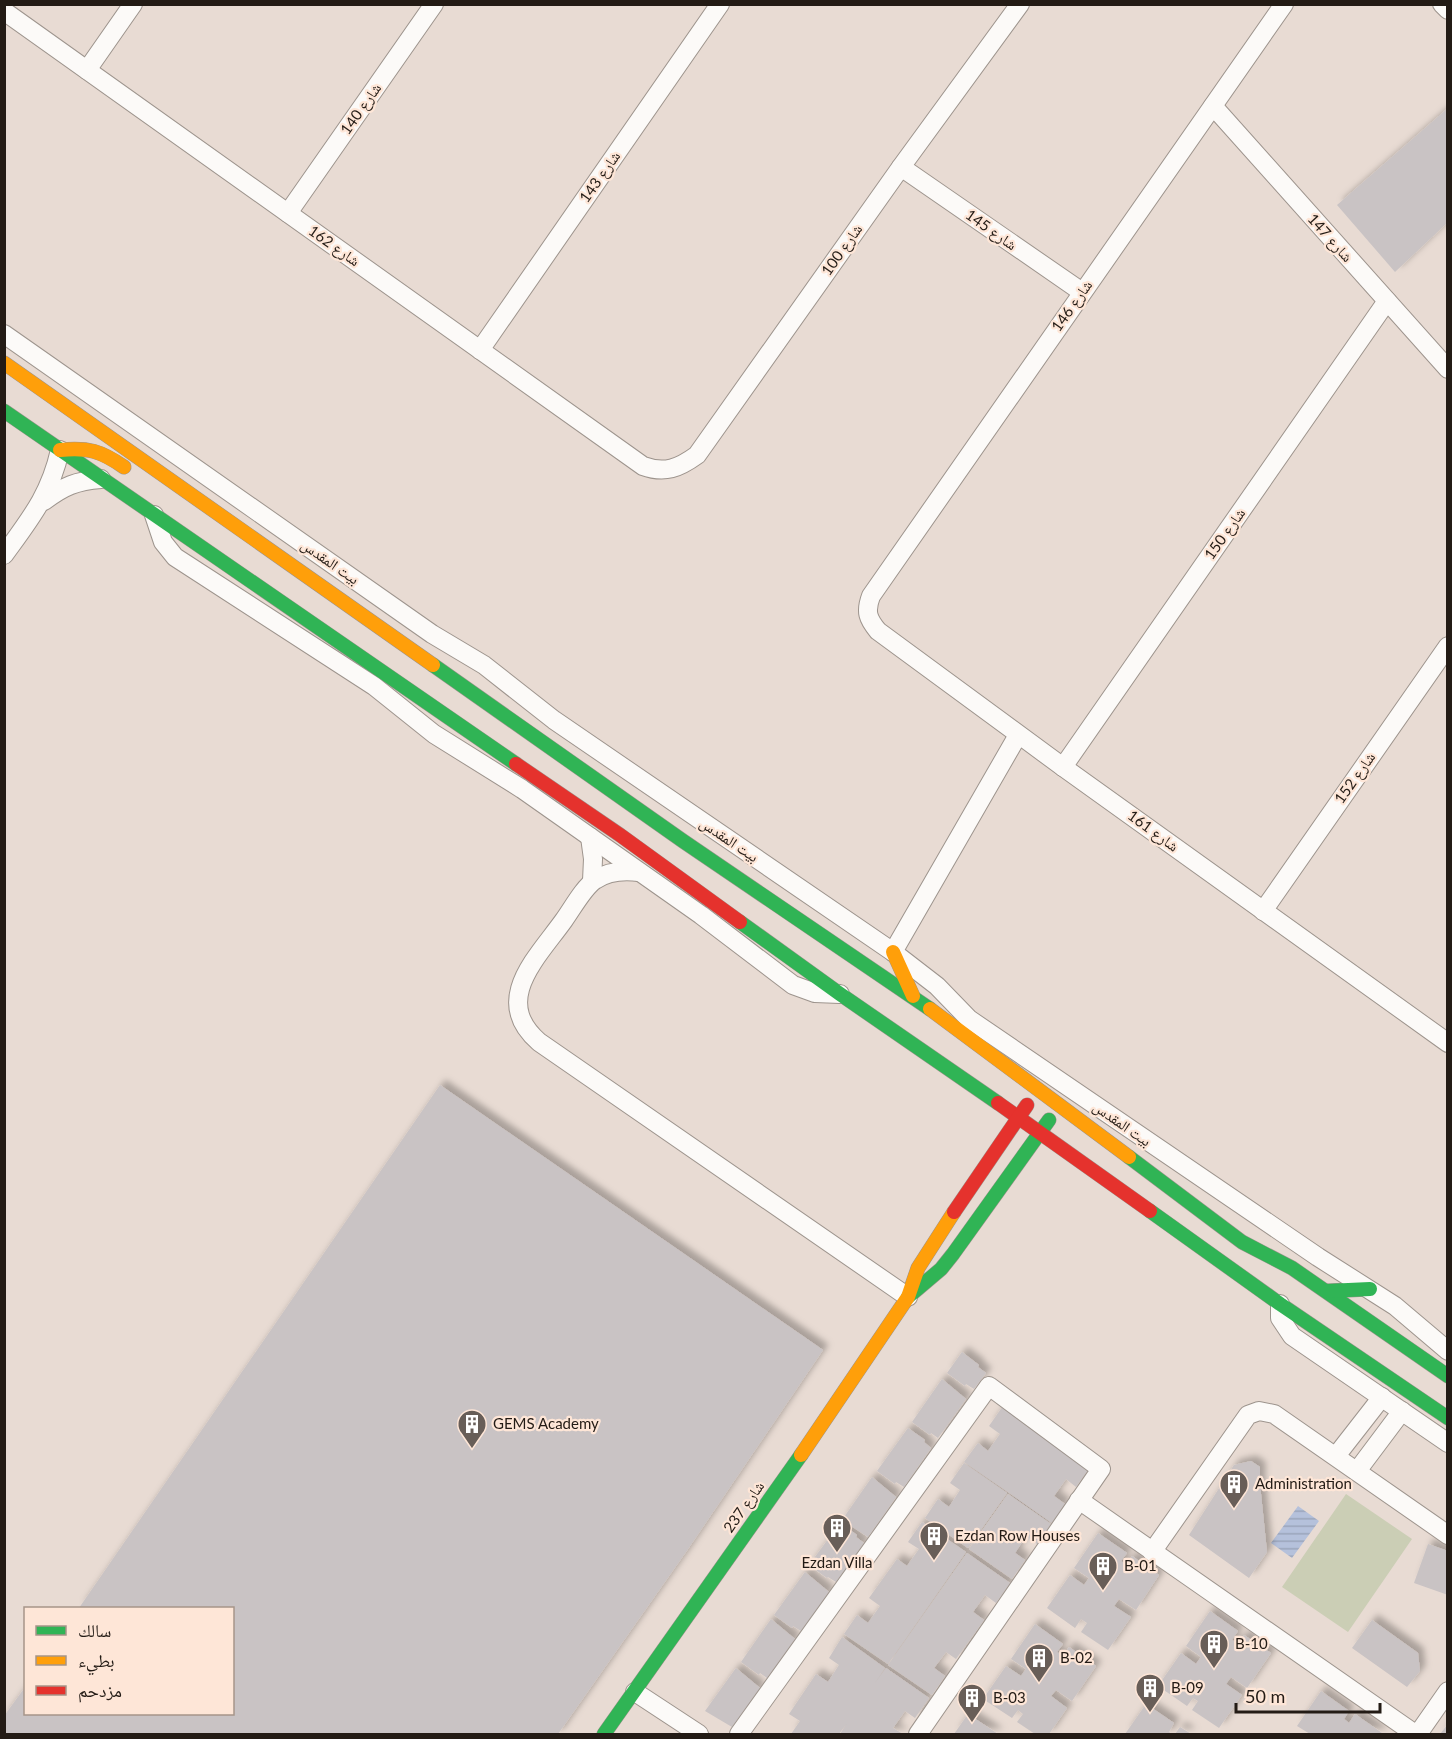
<svg xmlns="http://www.w3.org/2000/svg" width="1452" height="1739" font-family="Lato,'Noto Naskh Arabic',sans-serif">
  <style>
    .garden { fill: #cbceb5 }
    .water { fill: url(#water-rules) }
    .building { fill: #c9c3c4; filter: url(#shadow) }
    .lines { fill: none; stroke-linecap: round; stroke-linejoin: round }
    .street-casing { stroke: #9d948d; stroke-width: 20 }
    .fast-casing { stroke: #9d948d; stroke-width: 15 }
    .slow-casing { stroke: #9d948d; stroke-width: 15 }
    .jam-casing { stroke: #9d948d; stroke-width: 15 }
    .street { stroke: #fcfaf8; stroke-width: 18 }
    .fast { stroke: #30b455; stroke-width: 14 }
    .slow { stroke: #ff9f0a; stroke-width: 14 }
    .jam { stroke: #e5322d; stroke-width: 14 }
    .labels { text-anchor: middle; stroke-width: 4.5; stroke-linejoin: round; paint-order: stroke }
    .street-label { font-size: 15px; fill: #231b15; stroke: #fee6d7 }
    .poi-label { font-size: 15px; fill: #231b15; stroke: #fee6d7; text-anchor: start }
  </style>
  <defs>
    <pattern id="water-rules" width="6" height="5" patternUnits="userSpaceOnUse" patternTransform="scale(1.5)"><rect width="6" height="5" fill="#b5c1db"/><path d="M0 2.5h6" fill="none" stroke="#9ba5bb"/></pattern>
    <filter id="shadow"><feDropShadow dx="5.5" dy="-5.5" stdDeviation="3" flood-color="#0004"/></filter>
  </defs>
  <rect width="100%" height="100%" fill="#e8dbd3"/>
  <path class="garden" d="M1346,1494L1412,1539L1348,1632L1282,1587Z"/>
  <path class="water" d="M1298,1506L1319,1521L1292,1558L1271,1543Z"/>
  <g class="building">
    <path d="M1448,108V222L1395,272L1337,205Z"/>
    <path d="M440,1085L823,1350L688,1549L558,1734H4V1716L26,1686V1714H232V1608H79Z"/>
    <path d="M962,1352L979,1365L978,1367L986,1373L974,1389L966,1384L965,1386L947,1373Z"/>
    <path d="M942,1379L966,1399L938,1438L931,1433L930,1435L912,1422Z"/>
    <path d="M1003,1406L1090,1467L1076,1487L1066,1479L1054,1496L1065,1504L1052,1523L1008,1492L1018,1477L1008,1492L964,1462L978,1443L988,1451L1000,1434L989,1426Z"/>
    <path d="M908,1428L925,1440L924,1442L931,1448L904,1487L896,1482L895,1484L877,1471Z"/>
    <path d="M1251,1461L1260,1467V1484L1267,1552L1249,1578L1189,1535L1234,1465Z"/>
    <path d="M964,1463L1007,1493L968,1548L925,1518L938,1499L949,1507L960,1490L950,1483Z"/>
    <path d="M872,1477L896,1497L868,1537L842,1520Z"/>
    <path d="M1008,1494L1051,1524L1037,1544L1026,1536L1015,1553L1025,1560L1012,1579L969,1549Z"/>
    <path d="M922,1522L966,1552L888,1664L844,1634L857,1615L868,1623L880,1606L869,1598L897,1559L907,1566L919,1549L908,1542Z"/>
    <path d="M840,1523L857,1535L856,1537L864,1543L836,1582L828,1577L827,1578L809,1565Z"/>
    <path d="M1098,1533L1127,1553L1121,1561L1126,1565L1132,1556L1159,1575L1136,1610L1119,1599L1114,1606L1131,1617L1108,1650L1081,1632L1087,1623L1081,1619L1075,1628L1047,1608L1070,1575L1084,1585L1089,1578L1074,1568Z"/>
    <path d="M1428,1544L1448,1551V1595L1414,1583Z"/>
    <path d="M967,1553L1010,1583L996,1603L985,1595L973,1612L984,1620L956,1659L946,1652L934,1668L945,1676L932,1695L888,1665Z"/>
    <path d="M805,1572L829,1592L801,1631L793,1626L792,1628L774,1615Z"/>
    <path d="M1210,1611L1238,1631L1232,1640L1238,1643L1244,1635L1271,1653L1247,1688L1231,1677L1226,1684L1242,1695L1219,1728L1192,1710L1198,1701L1193,1698L1187,1706L1158,1686L1181,1653L1196,1664L1201,1657L1186,1646Z"/>
    <path d="M771,1619L795,1639L767,1678L760,1673L759,1675L741,1662Z"/>
    <path d="M1372,1620L1418,1653L1420,1671L1407,1687L1352,1648Z"/>
    <path d="M1035,1624L1063,1644L1057,1652L1063,1656L1069,1647L1096,1666L1072,1701L1056,1690L1051,1696L1067,1708L1049,1734H1035L1017,1722L1023,1714L1018,1710L1012,1718L983,1699L1006,1666L1021,1676L1026,1669L1011,1659Z"/>
    <path d="M842,1637L885,1668L875,1683L886,1668L929,1698L915,1718L905,1711L893,1728L903,1734H840L847,1723L839,1734H791L800,1721L789,1714L816,1674L828,1682L839,1665L829,1658Z"/>
    <path d="M736,1668L760,1688L732,1727L705,1711Z"/>
    <path d="M1321,1691L1349,1711L1344,1719L1349,1723L1355,1714L1382,1733L1381,1734H1310L1297,1726Z"/>
    <path d="M1146,1704L1174,1723L1169,1732L1172,1734H1125Z"/>
    <path d="M968,1714L998,1734H954Z"/>
    <path d="M1448,1724V1734H1440Z"/>
    <path d="M1180,1727L1191,1734H1175Z"/>
  </g>
  <g class="lines">
    <g class="street-casing">
      <g id="street">
        <path d="M1284,4L871,596C865,612 868,619 878,631L1063,767L1448,1043"/>
        <path d="M1442,4L1448,10"/>
        <path d="M4,11L643,466C665,474 679,468 697,455L901,167L1020,4"/>
        <path d="M87,70L133,4"/>
        <path d="M1213,106L1448,369"/>
        <path d="M901,167L1082,292"/>
        <path d="M288,213L434,4"/>
        <path d="M4,334L432,634L484,665L554,720L893,952L937,986L969,1019L1318,1257L1395,1306L1448,1351"/>
        <path d="M480,350L720,4"/>
        <path d="M44,501C64,486 76,481 101,479"/>
        <path d="M154,515L163,542L175,557L374,686L434,734L522,789L701,915L793,985L815,993L840,994"/>
        <path d="M4,555C30,519 50,495 60,450"/>
        <path d="M1063,767L1387,301"/>
        <path d="M590,837L593,859L592,881"/>
        <path d="M639,872C623,870 608,871 595,880C584,887 572,909 564,920C537,958 491,1000 539,1042L908,1297"/>
        <path d="M1263,911L1448,646"/>
        <path d="M893,952L1018,735"/>
        <path d="M1280,1304V1318L1292,1336L1448,1443"/>
        <path d="M1336,1456L1382,1397"/>
        <path d="M1357,1471L1402,1411"/>
        <path d="M1079,1500L1415,1734"/>
        <path d="M1152,1552L1248,1415L1259,1411L1274,1414L1448,1535"/>
        <path d="M635,1692L699,1734"/>
        <path d="M739,1734L989,1386L1101,1469L918,1734"/>
        <path d="M1418,1734L1448,1691"/>
      </g>
    </g>
    <g class="fast-casing">
      <g id="fast">
        <path d="M4,411L516,764"/>
        <path d="M433,665L683,841L930,1009"/>
        <path d="M740,922L840,994L998,1103"/>
        <path d="M1129,1157L1242,1242L1292,1268L1448,1376"/>
        <path d="M1150,1211L1280,1304L1448,1418"/>
        <path d="M1327,1291L1370,1289"/>
        <path d="M908,1297L941,1269L953,1254L1049,1120"/>
        <path d="M604,1734L801,1455"/>
      </g>
    </g>
    <g class="slow-casing">
      <g id="slow">
        <path d="M4,363L433,665"/>
        <path d="M60,450C88,447 101,451 124,467"/>
        <path d="M893,952L913,996"/>
        <path d="M930,1009L1129,1157"/>
        <path d="M801,1455L908,1297L918,1268L954,1212"/>
      </g>
    </g>
    <g class="jam-casing">
      <g id="jam">
        <path d="M516,764L620,835L740,922"/>
        <path d="M998,1103L1150,1211"/>
        <path d="M954,1212L1027,1105"/>
      </g>
    </g>
    <use href="#street" class="street"/>
    <use href="#fast" class="fast"/>
    <use href="#slow" class="slow"/>
    <use href="#jam" class="jam"/>
  </g>
  <defs>
    <g id="building-pin" transform="scale(1.5)"><path d="M0 17L-7.5 6A9.5 9.5 0 1 1 7.5 6Z" fill="#685e58" stroke="#fee6d7"/><path d="M-4-6H4V6H1V3H-1V6H-4ZM-2.5-4.3h1.7v1.8h-1.7ZM.8-4.3h1.7v1.8H.8ZM-2.5-1h1.7V.8h-1.7ZM.8-1h1.7V.8H.8Z" fill="#fff"/></g>
  </defs>
  <g fill-rule="evenodd">
    <use href="#building-pin" x="472" y="1424"/>
    <use href="#building-pin" x="1234" y="1484"/>
    <use href="#building-pin" x="837" y="1528"/>
    <use href="#building-pin" x="934" y="1536"/>
    <use href="#building-pin" x="1103" y="1566"/>
    <use href="#building-pin" x="1214" y="1644"/>
    <use href="#building-pin" x="1039" y="1658"/>
    <use href="#building-pin" x="1150" y="1688"/>
    <use href="#building-pin" x="972" y="1698"/>
  </g>
  <g class="labels">
    <g class="street-label">
      <text transform="translate(361 109) rotate(-55)" y="5">شارع 140</text>
      <text transform="translate(600 177) rotate(-55)" y="5">شارع 143</text>
      <text transform="translate(991 230) rotate(35)" y="5">شارع 145</text>
      <text transform="translate(1330 238) rotate(48)" y="5">شارع 147</text>
      <text transform="translate(334 246) rotate(35)" y="5">شارع 162</text>
      <text transform="translate(842 250) rotate(-55)" y="5">شارع 100</text>
      <text transform="translate(1072 306) rotate(-55)" y="5">شارع 146</text>
      <text transform="translate(1225 534) rotate(-55)" y="5">شارع 150</text>
      <text transform="translate(330 562) rotate(35)" y="5">بيت المقدس</text>
      <text transform="translate(1355 778) rotate(-55)" y="5">شارع 152</text>
      <text transform="translate(1153 831) rotate(36)" y="5">شارع 161</text>
      <text transform="translate(729 840) rotate(34)" y="5">بيت المقدس</text>
      <text transform="translate(1122 1124) rotate(35)" y="5">بيت المقدس</text>
      <text transform="translate(744 1507) rotate(-55)" y="5">شارع 237</text>
    </g>
    <g class="poi-label">
      <text x="493" y="1429">GEMS Academy</text>
      <text x="1255" y="1489">Administration</text>
      <text x="955" y="1541">Ezdan Row Houses</text>
      <text x="837" y="1568" text-anchor="middle">Ezdan Villa</text>
      <text x="1124" y="1571">B-01</text>
      <text x="1235" y="1649">B-10</text>
      <text x="1060" y="1663">B-02</text>
      <text x="1171" y="1693">B-09</text>
      <text x="993" y="1703">B-03</text>
    </g>
  </g>
  <rect width="1452" height="1739" fill="none" stroke="#231b15" stroke-width="12"/>
  <rect x="24" y="1607" width="210" height="108" fill="#fee6d7" stroke="#a69589" stroke-width="1.5"/>
  <rect x="36" y="1626" width="30" height="9" fill="#30b455" stroke="#a69589" stroke-width="1.5"/>
  <text x="78" y="1637" font-size="18" fill="#231b15">سالك</text>
  <rect x="36" y="1656" width="30" height="9" fill="#ff9f0a" stroke="#a69589" stroke-width="1.5"/>
  <text x="78" y="1667" font-size="18" fill="#231b15">بطيء</text>
  <rect x="36" y="1686" width="30" height="9" fill="#e5322d" stroke="#a69589" stroke-width="1.5"/>
  <text x="78" y="1697" font-size="18" fill="#231b15">مزدحم</text>
  <path d="M1236 1703v9h144v-9" fill="none" stroke="#231b15" stroke-width="3"/>
  <text x="1245" y="1703" font-size="18" fill="#231b15" stroke="#fee6d7" stroke-width="4.5" paint-order="stroke">50 m</text>
</svg>
